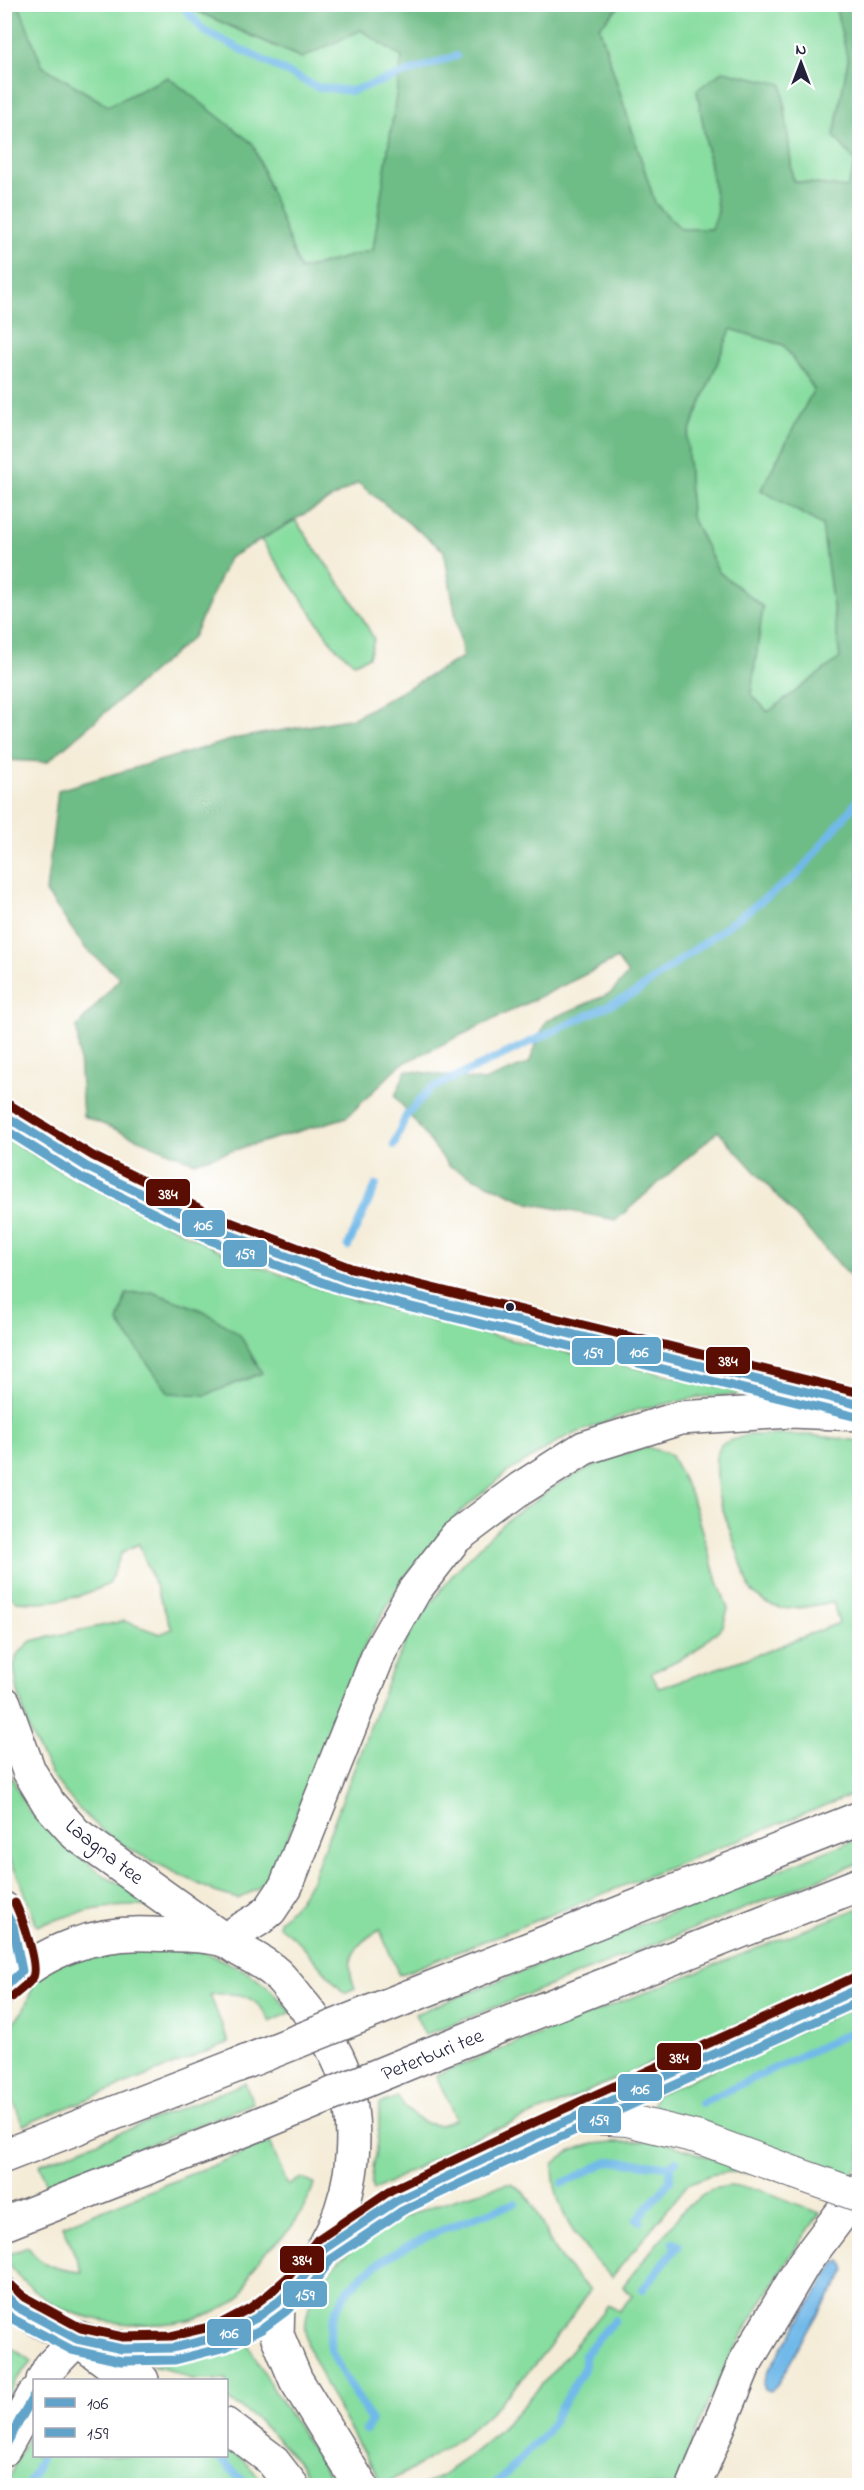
<svg xmlns="http://www.w3.org/2000/svg" width="864" height="2490" font-family="'Indie Flower',sans-serif">
  <style>
    .green { fill: #88dda0; stroke: #55806e; stroke-width: 1.5 }
    .forest { fill: #6ebc86; stroke: #486f60; stroke-width: 1.5; fill-rule: evenodd }
    .water { fill: #71b9e9; stroke: #4a6e92; stroke-width: 1.5 }
    .lines { fill: none; stroke-linecap: round; stroke-linejoin: round }
    .stream { stroke: #71b9e9; stroke-width: 8 }
    .minor-casing { stroke: #6c6972; stroke-width: 34 }
    .primary-casing { stroke: #6c6972; stroke-width: 36 }
    .trunk-casing { stroke: #6c6972; stroke-width: 36 }
    .minor { stroke: #fff; stroke-width: 32 }
    .primary { stroke: #fff; stroke-width: 33 }
    .trunk { stroke: #fff; stroke-width: 33 }
    .minor-bridge-casing { stroke: #6c6972; stroke-width: 34; stroke-linecap: butt }
    .trunk-bridge-casing { stroke: #6c6972; stroke-width: 36; stroke-linecap: butt }
    .minor-bridge { stroke: #fff; stroke-width: 32 }
    .trunk-bridge { stroke: #fff; stroke-width: 33 }
    .bus-1-casing { stroke: #fff; stroke-width: 14 }
    .bus-2-casing { stroke: #fff; stroke-width: 14 }
    .bus-3-casing { stroke: #fff; stroke-width: 14 }
    .bus-1 { stroke: #62a4c9; stroke-width: 9 }
    .bus-2 { stroke: #62a4c9; stroke-width: 9 }
    .bus-3 { stroke: #5a0e03; stroke-width: 9 }
    .bus-dot { fill: #22223b; stroke: #fff; stroke-width: 2 }
    .labels { text-anchor: middle; stroke-width: 5; stroke-linejoin: round; paint-order: stroke }
    .street-label { font-size: 21px; fill: #22223b; stroke: #fff }
    .line-badge { stroke: #fff; stroke-width: 2 }
    .badge-label { font-size: 16px; text-anchor: middle; font-weight: bold; fill: #fff }
  </style>
  <rect width="100%" height="100%" fill="#fff"/>
  <filter id="ink" filterUnits="userSpaceOnUse"><feTurbulence type="fractalNoise" baseFrequency=".0167" numOctaves="2"/><feDisplacementMap in="SourceGraphic" scale="12" xChannelSelector="R" yChannelSelector="G"/><feConvolveMatrix kernelMatrix="1 2 1 2 8 2 1 2 1" color-interpolation-filters="sRGB"/></filter>
  <filter id="wash" filterUnits="userSpaceOnUse"><feTurbulence type="fractalNoise" baseFrequency=".008" numOctaves="4" result="noise"/><feDisplacementMap in="SourceGraphic" scale="24" xChannelSelector="R" yChannelSelector="G"/><feGaussianBlur stdDeviation="1.35" result="paint"/><feColorMatrix in="noise" values="0 0 0 0 0 0 0 0 0 0 0 0 0 0 0 0 0 1.4 0 .05"/><feComposite in="paint" operator="in"/></filter>
  <g filter="url(#wash)">
    <rect width="100%" height="100%" fill="#f4ecd7"/>
    <g class="green">
      <path d="M19,5H183L301,58L361,30L402,57L373,250L300,270L253,144L168,78L108,106L42,66Z"/>
      <path d="M621,5H835L848,60L834,136L857,162L847,188L793,181L782,84L697,90L718,212L712,229H680L655,203L599,26Z"/>
      <path d="M731,329L783,345L814,389L761,490L822,525L840,658L768,712L751,694L763,607L719,572L691,516L687,438Z"/>
      <path d="M295,520L355,605L374,639L369,657L354,663L334,646L261,540Z"/>
      <path d="M4,1137L63,1172L232,1257L353,1300L480,1333L753,1394L700,1397L637,1410L566,1437L506,1473L460,1512L402,1580L367,1641L324,1741L278,1864L257,1889L238,1899L215,1892L140,1855L107,1835L77,1807L53,1777L31,1735L18,1692L14,1667L17,1655L31,1641L124,1621L160,1634L172,1629L139,1544L122,1552L109,1584C76,1599 52,1604 15,1601L5,1588Z"/>
      <path d="M747,1435H809L859,1441V1792L399,1975L380,1930C355,1943 343,1960 355,1988L344,1993L297,1940L279,1926V1921L298,1901L311,1882L391,1672L414,1626L454,1573L502,1524L560,1483L607,1459L647,1447L670,1454L691,1495L714,1571L728,1609L723,1626L694,1652L651,1673L659,1688L765,1652L839,1623L833,1602C799,1607 775,1619 750,1589L718,1495L716,1457L721,1444Z"/>
      <path d="M4,1761L28,1810L105,1877L160,1901V1907C110,1903 84,1910 37,1926L22,1885L5,1850Z"/>
      <path d="M859,1838V1863L425,2035L415,2014Z"/>
      <path d="M859,1908V1970L555,2106L462,2143L373,2191L371,2184L379,2126V2104L398,2097C411,2118 431,2134 456,2119L436,2075Z"/>
      <path d="M95,1947L196,1948L246,1971L270,1989L292,2012L270,2022C257,1995 238,1991 210,1995L229,2043L23,2125L5,2080V2032L23,2011L41,1967Z"/>
      <path d="M859,2005L860,2164L851,2175L651,2111L655,2095Z"/>
      <path d="M245,2083L253,2103L47,2185L39,2165Z"/>
      <path d="M660,2141L755,2173L729,2172L710,2175L688,2184L612,2277C579,2245 553,2211 553,2164C580,2136 624,2143 660,2141Z"/>
      <path d="M270,2142L288,2186L301,2178L314,2184C309,2200 298,2220 287,2232C279,2241 269,2248 261,2257C258,2262 254,2267 251,2272C247,2280 246,2291 240,2297C196,2334 100,2331 52,2303C34,2293 19,2276 5,2261V2256L28,2247C41,2267 60,2270 82,2272L63,2226Z"/>
      <path d="M507,2184C532,2184 543,2233 555,2251C565,2265 577,2278 590,2290C559,2337 507,2403 462,2436C437,2455 410,2470 383,2485C360,2446 335,2408 317,2366C312,2357 307,2347 306,2336C304,2316 309,2302 320,2285C360,2221 440,2203 507,2184Z"/>
      <path d="M729,2186L759,2189L820,2213C761,2298 707,2386 677,2485L422,2486C501,2446 552,2371 608,2305L619,2311L632,2296L623,2286L686,2207L712,2189Z"/>
      <path d="M247,2342L267,2379L335,2485H315C291,2452 263,2419 227,2399L226,2380H192L169,2370L151,2366L222,2353Z"/>
      <path d="M5,2344L32,2361L16,2380L5,2403Z"/>
      <path d="M34,2425V2456H226L227,2447L244,2461L267,2485L7,2486V2481Z"/>
    </g>
    <g class="forest">
      <path d="M5,4L19,5L42,66L108,106L168,77L253,144L300,270L373,250L402,57L361,30L302,58L183,5H621L599,27L655,203L681,229H712L718,212L697,90L723,71L782,84L793,181L847,188L856,162L834,136L848,60L835,5H859V1286L718,1131L616,1220L529,1203L449,1166L395,1096L406,1070L484,1081L529,1063L546,1021L611,993L628,974L617,959L400,1065L347,1117L194,1162L83,1116L77,1027L120,978L86,949L46,892L58,790L238,738L354,718L463,657L444,551L358,483L229,558L193,637L47,762L5,760ZM731,329L783,345L814,389L761,490L822,525L840,658L768,712L751,694L763,607L719,572L691,516L687,438Z"/>
      <path d="M152,1292L204,1311L240,1335L262,1373L206,1395L169,1393L118,1322L126,1294Z"/>
    </g>
    <path class="water" d="M841,2261L845,2266L846,2271L816,2317L776,2387L770,2391L765,2389L763,2384L768,2371L835,2264Z"/>
    <g class="lines">
      <g class="stream">
        <path d="M181,4L204,31L317,87L352,91L456,56"/>
        <path d="M394,1145L406,1116L430,1089L635,993L797,875L860,798"/>
        <path d="M348,1246L376,1185"/>
        <path d="M701,2103L860,2028"/>
        <path d="M563,2183L609,2161L670,2166L676,2161"/>
        <path d="M640,2221L637,2219L670,2181V2166"/>
        <path d="M643,2289L678,2245L673,2243"/>
        <path d="M4,2361L9,2364L4,2375"/>
        <path d="M366,2430L371,2421C363,2404 334,2363 331,2349C317,2265 455,2225 515,2203"/>
        <path d="M217,2456L249,2486"/>
        <path d="M28,2486L42,2456"/>
        <path d="M494,2486L546,2433L585,2366V2354L614,2320"/>
      </g>
    </g>
  </g>
  <g filter="url(#ink)">
    <g class="lines">
      <g class="minor-casing">
        <path id="minor" d="M574,2117L627,2120L700,2138L795,2173"/>
      </g>
      <g class="primary-casing">
        <g id="primary">
          <path d="M4,1703L29,1771L49,1804L76,1834L224,1940"/>
          <path d="M4,1909L13,1926L22,1971"/>
        </g>
      </g>
      <g class="trunk-casing">
        <g id="trunk">
          <path d="M4,1115L87,1167L212,1228L347,1279L834,1399"/>
          <path d="M224,1940L259,1919L270,1910L286,1886L380,1651L414,1591L455,1538L520,1489L584,1448L680,1418L791,1411L860,1414"/>
          <path d="M4,1988C44,1950 96,1931 151,1934C170,1935 206,1934 223,1940C229,1942 235,1947 240,1950C252,1957 267,1964 277,1974C285,1982 292,1991 299,2000C315,2018 337,2051 344,2074C374,2180 327,2294 222,2335C210,2340 196,2342 184,2345C128,2360 44,2336 4,2294"/>
          <path d="M408,1997L860,1818"/>
          <path d="M430,2054L860,1884"/>
          <path d="M4,2156L238,2065"/>
          <path d="M4,2224L262,2123"/>
          <path d="M324,2249L396,2201L518,2143L860,1988"/>
          <path d="M278,2302L277,2335L296,2380L361,2486"/>
          <path d="M85,2345L121,2372L142,2380"/>
          <path d="M43,2380L50,2367L77,2339"/>
          <path d="M226,2425L271,2459L292,2486"/>
          <path d="M4,2449L34,2395"/>
          <path d="M694,2486L745,2363L804,2263L860,2189"/>
        </g>
      </g>
      <use href="#minor" class="minor"/>
      <use href="#primary" class="primary"/>
      <use href="#trunk" class="trunk"/>
      <g class="minor-bridge-casing">
        <path id="minor-bridge" d="M795,2173L860,2196"/>
      </g>
      <g class="trunk-bridge-casing">
        <g id="trunk-bridge">
          <path d="M238,2065L408,1997"/>
          <path d="M262,2123L430,2054"/>
        </g>
      </g>
      <use href="#minor-bridge" class="minor-bridge"/>
      <use href="#trunk-bridge" class="trunk-bridge"/>
      <g class="bus-1-casing">
        <g id="bus-1">
          <path d="M4,1115L87,1167L212,1228L347,1279L860,1405"/>
          <path d="M4,1910L13,1926L22,1971L4,1988"/>
          <path d="M4,2294L17,2307L77,2339L122,2349L173,2348L222,2336L256,2318L278,2302L298,2284L324,2249L396,2201L518,2143L860,1988"/>
          <path d="M4,2448L34,2395"/>
        </g>
      </g>
      <g class="bus-2-casing">
        <g id="bus-2">
          <path d="M4,1129L82,1178L207,1239L343,1290L857,1417"/>
          <path d="M4,2311L11,2318L72,2350L121,2361L175,2360L226,2347L262,2329L285,2312L307,2292L332,2258L402,2211L523,2154L860,2001"/>
        </g>
      </g>
      <g class="bus-3-casing">
        <g id="bus-3">
          <path d="M10,1105L93,1156L217,1217L351,1268L860,1393"/>
          <path d="M12,1997C18,1991 29,1984 33,1977C39,1964 21,1916 15,1903"/>
          <path d="M12,2286L24,2297L81,2328L123,2337L171,2336L218,2325L250,2308L270,2293L289,2276L317,2240L391,2190L513,2132L855,1977"/>
        </g>
      </g>
      <use href="#bus-1" class="bus-1"/>
      <use href="#bus-2" class="bus-2"/>
      <use href="#bus-3" class="bus-3"/>
    </g>
  </g>
  <circle class="bus-dot" cx="510" cy="1307" r="5"/>
  <g class="labels">
    <g class="street-label">
      <text transform="translate(105 1851) rotate(38)" y="7">Laagna tee</text>
      <text transform="translate(432 2054) rotate(-22)" y="7">Peterburi tee</text>
    </g>
  </g>
  <g class="line-badge">
    <rect x="145" y="1178" width="46" height="29" rx="6" fill="#5a0e03"/>
    <rect x="181" y="1209" width="45" height="29" rx="6" fill="#62a4c9"/>
    <rect x="222" y="1239" width="46" height="29" rx="6" fill="#62a4c9"/>
    <rect x="616" y="1336" width="46" height="29" rx="6" fill="#62a4c9"/>
    <rect x="571" y="1337" width="45" height="29" rx="6" fill="#62a4c9"/>
    <rect x="705" y="1346" width="46" height="29" rx="6" fill="#5a0e03"/>
    <rect x="656" y="2042" width="46" height="29" rx="6" fill="#5a0e03"/>
    <rect x="617" y="2073" width="46" height="29" rx="6" fill="#62a4c9"/>
    <rect x="577" y="2105" width="45" height="29" rx="6" fill="#62a4c9"/>
    <rect x="279" y="2245" width="46" height="29" rx="6" fill="#5a0e03"/>
    <rect x="282" y="2280" width="46" height="28" rx="6" fill="#62a4c9"/>
    <rect x="206" y="2318" width="46" height="29" rx="6" fill="#62a4c9"/>
  </g>
  <g class="badge-label">
    <text x="168" y="1199">384</text>
    <text x="203" y="1230">106</text>
    <text x="245" y="1259">159</text>
    <text x="639" y="1357">106</text>
    <text x="593" y="1358">159</text>
    <text x="728" y="1366">384</text>
    <text x="679" y="2063">384</text>
    <text x="640" y="2094">106</text>
    <text x="599" y="2125">159</text>
    <text x="302" y="2265">384</text>
    <text x="305" y="2300">159</text>
    <text x="229" y="2338">106</text>
  </g>
  <rect width="864" height="2490" fill="none" stroke="#fff" stroke-width="24"/>
  <rect x="33" y="2379" width="195" height="78" fill="#ffffff" stroke="#a7a7b1" stroke-width="1.5"/>
  <rect x="45" y="2398" width="30" height="9" fill="#62a4c9" stroke="#a7a7b1" stroke-width="1.5"/>
  <text x="87" y="2409" font-size="18" fill="#22223b">106</text>
  <rect x="45" y="2428" width="30" height="9" fill="#62a4c9" stroke="#a7a7b1" stroke-width="1.5"/>
  <text x="87" y="2439" font-size="18" fill="#22223b">159</text>
  <g transform="translate(801 63)" stroke="#ffffff" stroke-width="4.5" paint-order="stroke">
  <path d="M0-4.5L10 22L0 15L-10 22Z" fill="#22223b"/>
  <text y="-9" font-size="16" font-weight="bold" text-anchor="middle" fill="#22223b">N</text>
  </g>
</svg>
